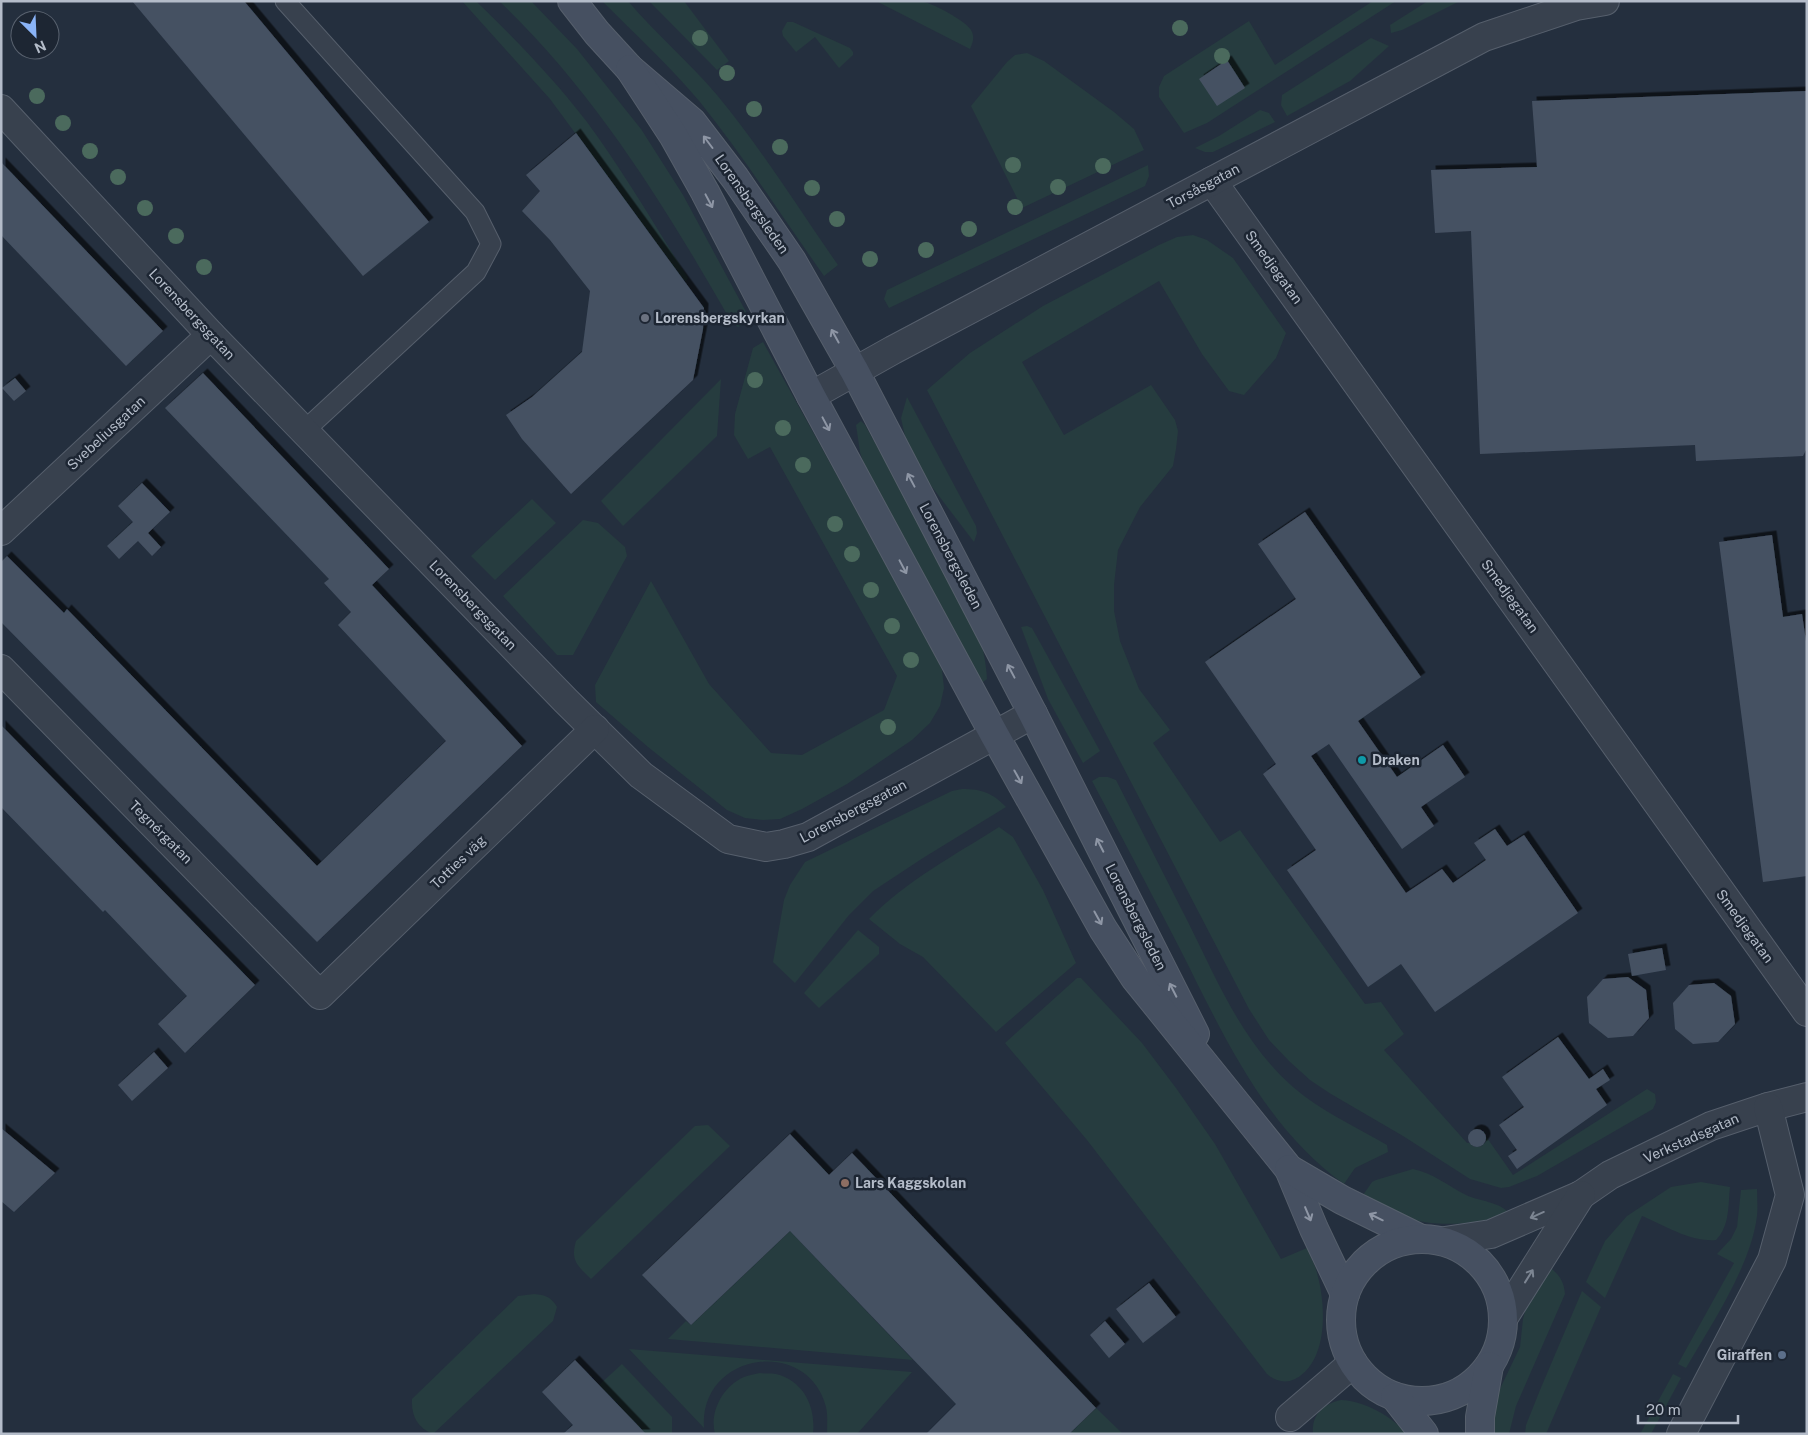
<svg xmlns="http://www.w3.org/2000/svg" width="1808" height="1435" font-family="'Public Sans',sans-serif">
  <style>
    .green { fill: #263c3f }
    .building { fill: #455162; filter: url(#shadow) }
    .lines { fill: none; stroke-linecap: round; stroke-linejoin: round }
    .lane-casing { stroke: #565f6c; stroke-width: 21 }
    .street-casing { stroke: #565f6c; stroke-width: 30 }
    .secondary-casing { stroke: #565f6c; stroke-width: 30 }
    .lane { stroke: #38414e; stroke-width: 19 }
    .street { stroke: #38414e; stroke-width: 28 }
    .secondary { stroke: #465061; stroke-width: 28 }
    .tree { fill: #4b6a5d }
    .oneway { stroke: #8e96a5 }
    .oneway2 { stroke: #7c8592 }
    .worship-dot { fill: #6b7280; stroke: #1d2633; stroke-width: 2 }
    .culture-dot { fill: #0f9aa8; stroke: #1d2633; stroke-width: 2 }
    .education-dot { fill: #8d6e63; stroke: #1d2633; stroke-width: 2 }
    .service-dot { fill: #5c6f8a; stroke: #1d2633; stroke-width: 2 }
    .labels { text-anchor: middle; stroke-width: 5; stroke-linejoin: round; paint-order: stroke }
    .street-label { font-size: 14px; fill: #b4bcc9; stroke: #1d2633 }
    .poi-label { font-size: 14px; font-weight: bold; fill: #b4bcc9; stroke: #1d2633; text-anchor: start }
  </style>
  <defs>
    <filter id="shadow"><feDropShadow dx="4.5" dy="-4.5" stdDeviation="0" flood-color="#0009"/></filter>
  </defs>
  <rect width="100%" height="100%" fill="#242f3e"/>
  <g class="green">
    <path d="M462,1H476L479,4C517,41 554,79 587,122C624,172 655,226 688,278L685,282L550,99Z"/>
    <path d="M499,1H531L577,49L641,129L683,195L751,321L738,327L732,323C666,208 596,93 499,1Z"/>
    <path d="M602,1H628C656,34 689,62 717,95C761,148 798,208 838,265L824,276C783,218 744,157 700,102C670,66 635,34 602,1Z"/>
    <path d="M649,1H684L729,61L717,70Z"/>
    <path d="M876,1C890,1 906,0 920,1C931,2 966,21 971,30C975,37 973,42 970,49Z"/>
    <path d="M1373,1H1396L1207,123L1184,133L1159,97V87L1164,76L1249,21L1275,65Z"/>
    <path d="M1428,1H1460L1402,30L1391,33L1390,25Z"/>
    <path d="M787,22H793L850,48L853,52V55L839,68L815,37L796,52L783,36L782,31Z"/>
    <path d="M1371,38L1389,46L1350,81L1287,116L1281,105L1282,95Z"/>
    <path d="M1027,53L1044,61L1114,112L1134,129L1144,150L1022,208L971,106L1007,62L1015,55Z"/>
    <path d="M1260,110L1269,113L1275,122L1213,152H1205L1195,148L1219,136Z"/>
    <path d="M1148,165L1149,176L1145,186L889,308L884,299L887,290Z"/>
    <path d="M1193,235L1207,240L1233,258L1286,333L1276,358L1244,395L1229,391L1202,354L1159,281L1022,362L1064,435L1151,385L1175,420L1178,431L1176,449L1173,466L1140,507L1118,550L1114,585V611L1120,641L1139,689L1170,730L1153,743L1220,842L1240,830L1365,1004L1381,1002L1404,1034L1384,1050L1467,1143H1470L1474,1147H1480L1486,1142L1485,1135L1513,1175L1647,1089L1655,1094L1656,1102L1653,1109L1537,1176L1509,1187L1501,1188L1470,1179L1403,1136L1331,1094L1310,1080L1289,1061L1269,1040L1249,1009L927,390L970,353L1043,306L1159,245L1177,237Z"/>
    <path d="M763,342L926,636L942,670L944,688L940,706L930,723L912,740L847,784L802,809L780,819L763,820L745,818L727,810L648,747L596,702L595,685L651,581L709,684L771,753L802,755L884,710L897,676L770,447L748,459L734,435L735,414L753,348Z"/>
    <path d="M721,379L717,436L623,526L601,501Z"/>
    <path d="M907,397L976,526L977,533L974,542L926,479L906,441L901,418Z"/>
    <path d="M861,421L865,425L965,604C978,631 985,648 987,679L983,682L978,678L868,477L860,452L856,425Z"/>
    <path d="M532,499L556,523L495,580L471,556Z"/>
    <path d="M583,520L598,523L625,547L627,556L573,655H557L503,596Z"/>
    <path d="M1027,626L1032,628L1100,751L1083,763L1048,699L1021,627Z"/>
    <path d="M1099,777H1108L1116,780C1140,827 1164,875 1188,922C1218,982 1242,1042 1293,1087C1321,1111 1356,1127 1387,1145L1388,1152L1355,1168L1344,1184C1264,1127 1223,1034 1180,949C1151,893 1122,837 1092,781Z"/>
    <path d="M962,789C981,789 993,793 1006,807L923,858L873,891L849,915L795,983L773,962L784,900L790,885L805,862L952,791Z"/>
    <path d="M999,827L1013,837L1043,890L1076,963L996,1032L923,957L900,944L869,919C906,881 955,855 999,827Z"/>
    <path d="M858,930L879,947V954L819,1008L804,993Z"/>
    <path d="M1077,978H1081L1142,1043L1176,1088L1215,1144L1281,1259L1307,1248C1311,1257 1316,1267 1318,1277C1326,1307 1328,1362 1295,1379C1285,1384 1275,1381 1267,1374L1087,1140L1005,1043Z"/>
    <path d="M708,1125L730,1146L591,1279C578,1266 570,1261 576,1241L695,1126Z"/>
    <path d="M1413,1169C1433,1173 1448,1186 1466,1195C1481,1202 1498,1201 1509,1213C1480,1225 1434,1228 1405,1217C1390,1211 1376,1204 1361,1198L1372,1182L1376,1180Z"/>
    <path d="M1701,1182L1730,1187C1728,1205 1730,1226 1716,1240C1690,1242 1666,1226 1642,1216L1605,1298L1586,1282L1605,1241L1627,1216L1671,1187Z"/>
    <path d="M1757,1189C1757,1198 1758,1207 1757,1216C1751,1266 1711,1325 1686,1368L1678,1364L1734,1263L1717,1254L1731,1239L1737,1227L1741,1190Z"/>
    <path d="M790,1231L913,1360L668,1339L686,1321L691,1325Z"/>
    <path d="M1548,1266C1559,1274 1564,1281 1565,1294L1516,1406L1509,1434H1493V1413L1497,1395L1520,1347L1523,1319L1528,1300Z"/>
    <path d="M1582,1291L1601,1307L1546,1434H1525L1526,1425L1540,1390Z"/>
    <path d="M534,1294C546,1295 551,1297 557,1307L553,1321L433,1434C417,1428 411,1415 412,1399L518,1296Z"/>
    <path d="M629,1349L912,1372L857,1434H827C827,1425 828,1416 826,1407C808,1336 699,1352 704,1428Z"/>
    <path d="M622,1364L672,1417V1434H645L599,1385Z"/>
    <path d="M760,1373C765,1374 771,1373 776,1374C804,1381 816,1407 813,1434H715C709,1412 723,1386 744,1377C749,1375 755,1374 760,1373Z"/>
    <path d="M1673,1374L1681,1378L1651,1434H1640Z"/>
    <path d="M1341,1400C1365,1401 1391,1416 1407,1434H1313C1311,1415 1323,1404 1341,1400Z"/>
    <path d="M1096,1408L1123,1434H1069Z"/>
  </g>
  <g class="building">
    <path d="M132,1H244L429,222L363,276Z"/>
    <path d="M1227,60L1245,88L1217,106L1199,79Z"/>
    <path d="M1807,91V448L1803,456L1696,461L1695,445L1480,454L1471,231L1435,233L1431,170L1537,167L1532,101Z"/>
    <path d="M576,133L704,308L703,329L693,380L571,494L522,439L506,415L532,397L582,352L590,291L550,240L522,211L540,191L526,175Z"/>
    <path d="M1,162L163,331L126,366L1,235Z"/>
    <path d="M203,373L389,569L372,585L522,746L317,942L1,622V562L7,556L64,613L67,609L317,866L446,741L338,625L351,612L324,583L329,579L165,408Z"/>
    <path d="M15,378L26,391L14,401L2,388Z"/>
    <path d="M142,483L170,512L148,533L161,547L152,556L138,541L119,559L107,546L133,522L118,506Z"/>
    <path d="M1305,512L1421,677L1358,721L1397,777L1443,745L1465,777L1421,807L1434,826L1402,849L1329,744L1311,756L1406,893L1442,869L1453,883L1486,860L1474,843L1495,829L1507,846L1524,835L1578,913L1435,1012L1401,964L1368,987L1287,870L1316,850L1263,774L1276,764L1205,662L1296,599L1258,544Z"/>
    <path d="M1772,535L1783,617L1802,614L1807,648V876L1763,882L1719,542Z"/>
    <path d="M1,725L255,985L185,1053L158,1024L187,996L105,910L103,912L1,807Z"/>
    <path d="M1662,948L1666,970L1632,976L1628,954Z"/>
    <path d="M1628,977L1646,990L1649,1018L1633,1036L1608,1038L1589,1023L1587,997L1603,979Z"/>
    <path d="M1714,983L1731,996L1735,1024L1718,1042L1693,1044L1675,1029L1673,1003L1689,985Z"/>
    <path d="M1558,1037L1589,1079L1603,1069L1610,1080L1596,1089L1607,1105L1517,1169L1508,1156L1517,1150L1499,1125L1524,1107L1502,1077Z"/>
    <path d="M154,1052L168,1068L132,1101L118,1085Z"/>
    <path d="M1,1128L55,1173L14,1212L1,1201Z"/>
    <circle cx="1477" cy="1138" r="9"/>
    <path d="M790,1134L829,1175L852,1153L1096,1408L1069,1434H926L956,1404L790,1231L691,1325L642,1275Z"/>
    <path d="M1149,1283L1176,1317L1143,1343L1116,1309Z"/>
    <path d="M1105,1321L1125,1344L1109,1358L1090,1335Z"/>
    <path d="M575,1360L599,1385L646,1434H563L573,1425L542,1392Z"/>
  </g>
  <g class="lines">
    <g class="lane-casing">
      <path id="lane" d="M285,1L475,212L491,244L476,272L304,431"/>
    </g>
    <g class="street-casing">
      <g id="street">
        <path d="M1,109L211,335L566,701L641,775L728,839L766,847L784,844L808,837L1033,714"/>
        <path d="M1212,181L1807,1012"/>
        <path d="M811,396L893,350L1484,37L1576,6L1605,1"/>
        <path d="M1,531L211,335"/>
        <path d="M1,669L320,995L595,729"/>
        <path d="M1445,1241L1491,1234L1581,1195L1610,1175L1711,1126L1768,1107L1807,1097"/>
        <path d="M1504,1317L1581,1195"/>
        <path d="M1290,1417L1353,1363"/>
        <path d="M1681,1434L1772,1260L1790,1195L1768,1107"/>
      </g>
    </g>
    <g class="secondary-casing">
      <g id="secondary">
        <path d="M572,1L597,33L630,69L692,122L735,178L792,261L855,372L1033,714L1195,1034"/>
        <path d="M630,69L673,135L705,192L811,396L994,734L1103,929L1135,978L1289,1169L1314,1229L1345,1294"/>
        <path d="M1289,1169L1342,1200L1419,1238"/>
        <circle cx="1422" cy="1320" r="81"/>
        <path d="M1395,1397L1424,1434"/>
        <path d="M1480,1434V1417L1489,1366"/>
      </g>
    </g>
    <use href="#lane" class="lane"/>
    <use href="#street" class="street"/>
    <use href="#secondary" class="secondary"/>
  </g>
  <g class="tree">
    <circle cx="1180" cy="28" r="8"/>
    <circle cx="700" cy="38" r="8"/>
    <circle cx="1222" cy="56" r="8"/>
    <circle cx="727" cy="73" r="8"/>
    <circle cx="37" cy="96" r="8"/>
    <circle cx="754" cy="109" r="8"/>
    <circle cx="63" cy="123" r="8"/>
    <circle cx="780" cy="147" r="8"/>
    <circle cx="90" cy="151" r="8"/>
    <circle cx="1013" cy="165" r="8"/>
    <circle cx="1103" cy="166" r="8"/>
    <circle cx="118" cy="177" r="8"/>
    <circle cx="1058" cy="187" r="8"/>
    <circle cx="812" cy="188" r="8"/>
    <circle cx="1015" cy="207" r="8"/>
    <circle cx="145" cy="208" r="8"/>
    <circle cx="837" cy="219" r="8"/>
    <circle cx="969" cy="229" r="8"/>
    <circle cx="176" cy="236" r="8"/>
    <circle cx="926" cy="250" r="8"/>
    <circle cx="870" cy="259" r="8"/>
    <circle cx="204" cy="267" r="8"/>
    <circle cx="755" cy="380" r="8"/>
    <circle cx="783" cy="428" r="8"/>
    <circle cx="803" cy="465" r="8"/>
    <circle cx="835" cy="524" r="8"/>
    <circle cx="852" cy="554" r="8"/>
    <circle cx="871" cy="590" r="8"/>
    <circle cx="892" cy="626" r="8"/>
    <circle cx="911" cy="660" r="8"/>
    <circle cx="888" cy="727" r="8"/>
  </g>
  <defs><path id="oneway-shaft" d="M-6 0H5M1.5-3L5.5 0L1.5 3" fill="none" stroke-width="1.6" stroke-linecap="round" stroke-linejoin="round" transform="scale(1.25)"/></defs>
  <g class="oneway">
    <use href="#oneway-shaft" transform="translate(708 142) rotate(-127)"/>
    <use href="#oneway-shaft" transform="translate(709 201) rotate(62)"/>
    <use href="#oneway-shaft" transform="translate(835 336) rotate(-119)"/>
    <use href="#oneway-shaft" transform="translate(826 424) rotate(62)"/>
    <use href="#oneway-shaft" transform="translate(911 480) rotate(-118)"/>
    <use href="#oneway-shaft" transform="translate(903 567) rotate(62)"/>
    <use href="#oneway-shaft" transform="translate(1011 671) rotate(-118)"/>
    <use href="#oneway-shaft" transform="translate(1018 777) rotate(61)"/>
    <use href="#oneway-shaft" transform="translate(1100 845) rotate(-117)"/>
    <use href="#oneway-shaft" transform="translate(1098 918) rotate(61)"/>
    <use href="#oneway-shaft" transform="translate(1173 990) rotate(-117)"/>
    <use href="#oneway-shaft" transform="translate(1308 1214) rotate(67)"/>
    <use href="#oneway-shaft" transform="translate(1376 1217) rotate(-154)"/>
  </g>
  <g class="oneway2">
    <use href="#oneway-shaft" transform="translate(1537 1215) rotate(156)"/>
    <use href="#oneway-shaft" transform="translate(1529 1276) rotate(-58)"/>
  </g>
  <circle class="worship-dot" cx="645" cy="318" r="5"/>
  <circle class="culture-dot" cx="1362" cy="760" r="5"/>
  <circle class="education-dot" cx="845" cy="1183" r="5"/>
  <circle class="service-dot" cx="1782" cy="1355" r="5"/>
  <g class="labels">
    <g class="street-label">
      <text transform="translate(1203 186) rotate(-28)" y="5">Torsåsgatan</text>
      <text transform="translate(752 204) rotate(55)" y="5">Lorensbergsleden</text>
      <text transform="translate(1274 267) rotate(54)" y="5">Smedjegatan</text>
      <text transform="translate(192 314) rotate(47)" y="5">Lorensbergsgatan</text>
      <text transform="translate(106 433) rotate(-43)" y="5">Svebeliusgatan</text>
      <text transform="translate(951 556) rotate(62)" y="5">Lorensbergsleden</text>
      <text transform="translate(1510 596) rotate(54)" y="5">Smedjegatan</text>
      <text transform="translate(473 605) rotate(46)" y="5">Lorensbergsgatan</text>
      <text transform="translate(853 811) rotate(-28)" y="5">Lorensbergsgatan</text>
      <text transform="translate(161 832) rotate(45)" y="5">Tegnérgatan</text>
      <text transform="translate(458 862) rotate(-44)" y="5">Totties väg</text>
      <text transform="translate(1136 917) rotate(63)" y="5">Lorensbergsleden</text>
      <text transform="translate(1745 926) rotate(54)" y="5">Smedjegatan</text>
      <text transform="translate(1691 1138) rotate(-24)" y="5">Verkstadsgatan</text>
    </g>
    <g class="poi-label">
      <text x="655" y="323">Lorensbergskyrkan</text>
      <text x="1372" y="765">Draken</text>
      <text x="855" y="1188">Lars Kaggskolan</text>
      <text x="1772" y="1360" text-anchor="end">Giraffen</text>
    </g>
  </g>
  <rect width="1808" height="1435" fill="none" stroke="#b4bcc9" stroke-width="5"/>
  <g transform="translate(35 35) rotate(156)"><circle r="24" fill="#1d2633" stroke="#59626f"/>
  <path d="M0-4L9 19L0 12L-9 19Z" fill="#8ab4f8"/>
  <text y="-8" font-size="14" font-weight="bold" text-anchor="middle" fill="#b4bcc9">N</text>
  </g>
  <path d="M1638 1415v8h100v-8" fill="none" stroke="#b4bcc9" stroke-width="2.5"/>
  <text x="1646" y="1415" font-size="15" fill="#b4bcc9" stroke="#1d2633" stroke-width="4" paint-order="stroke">20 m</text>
</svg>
